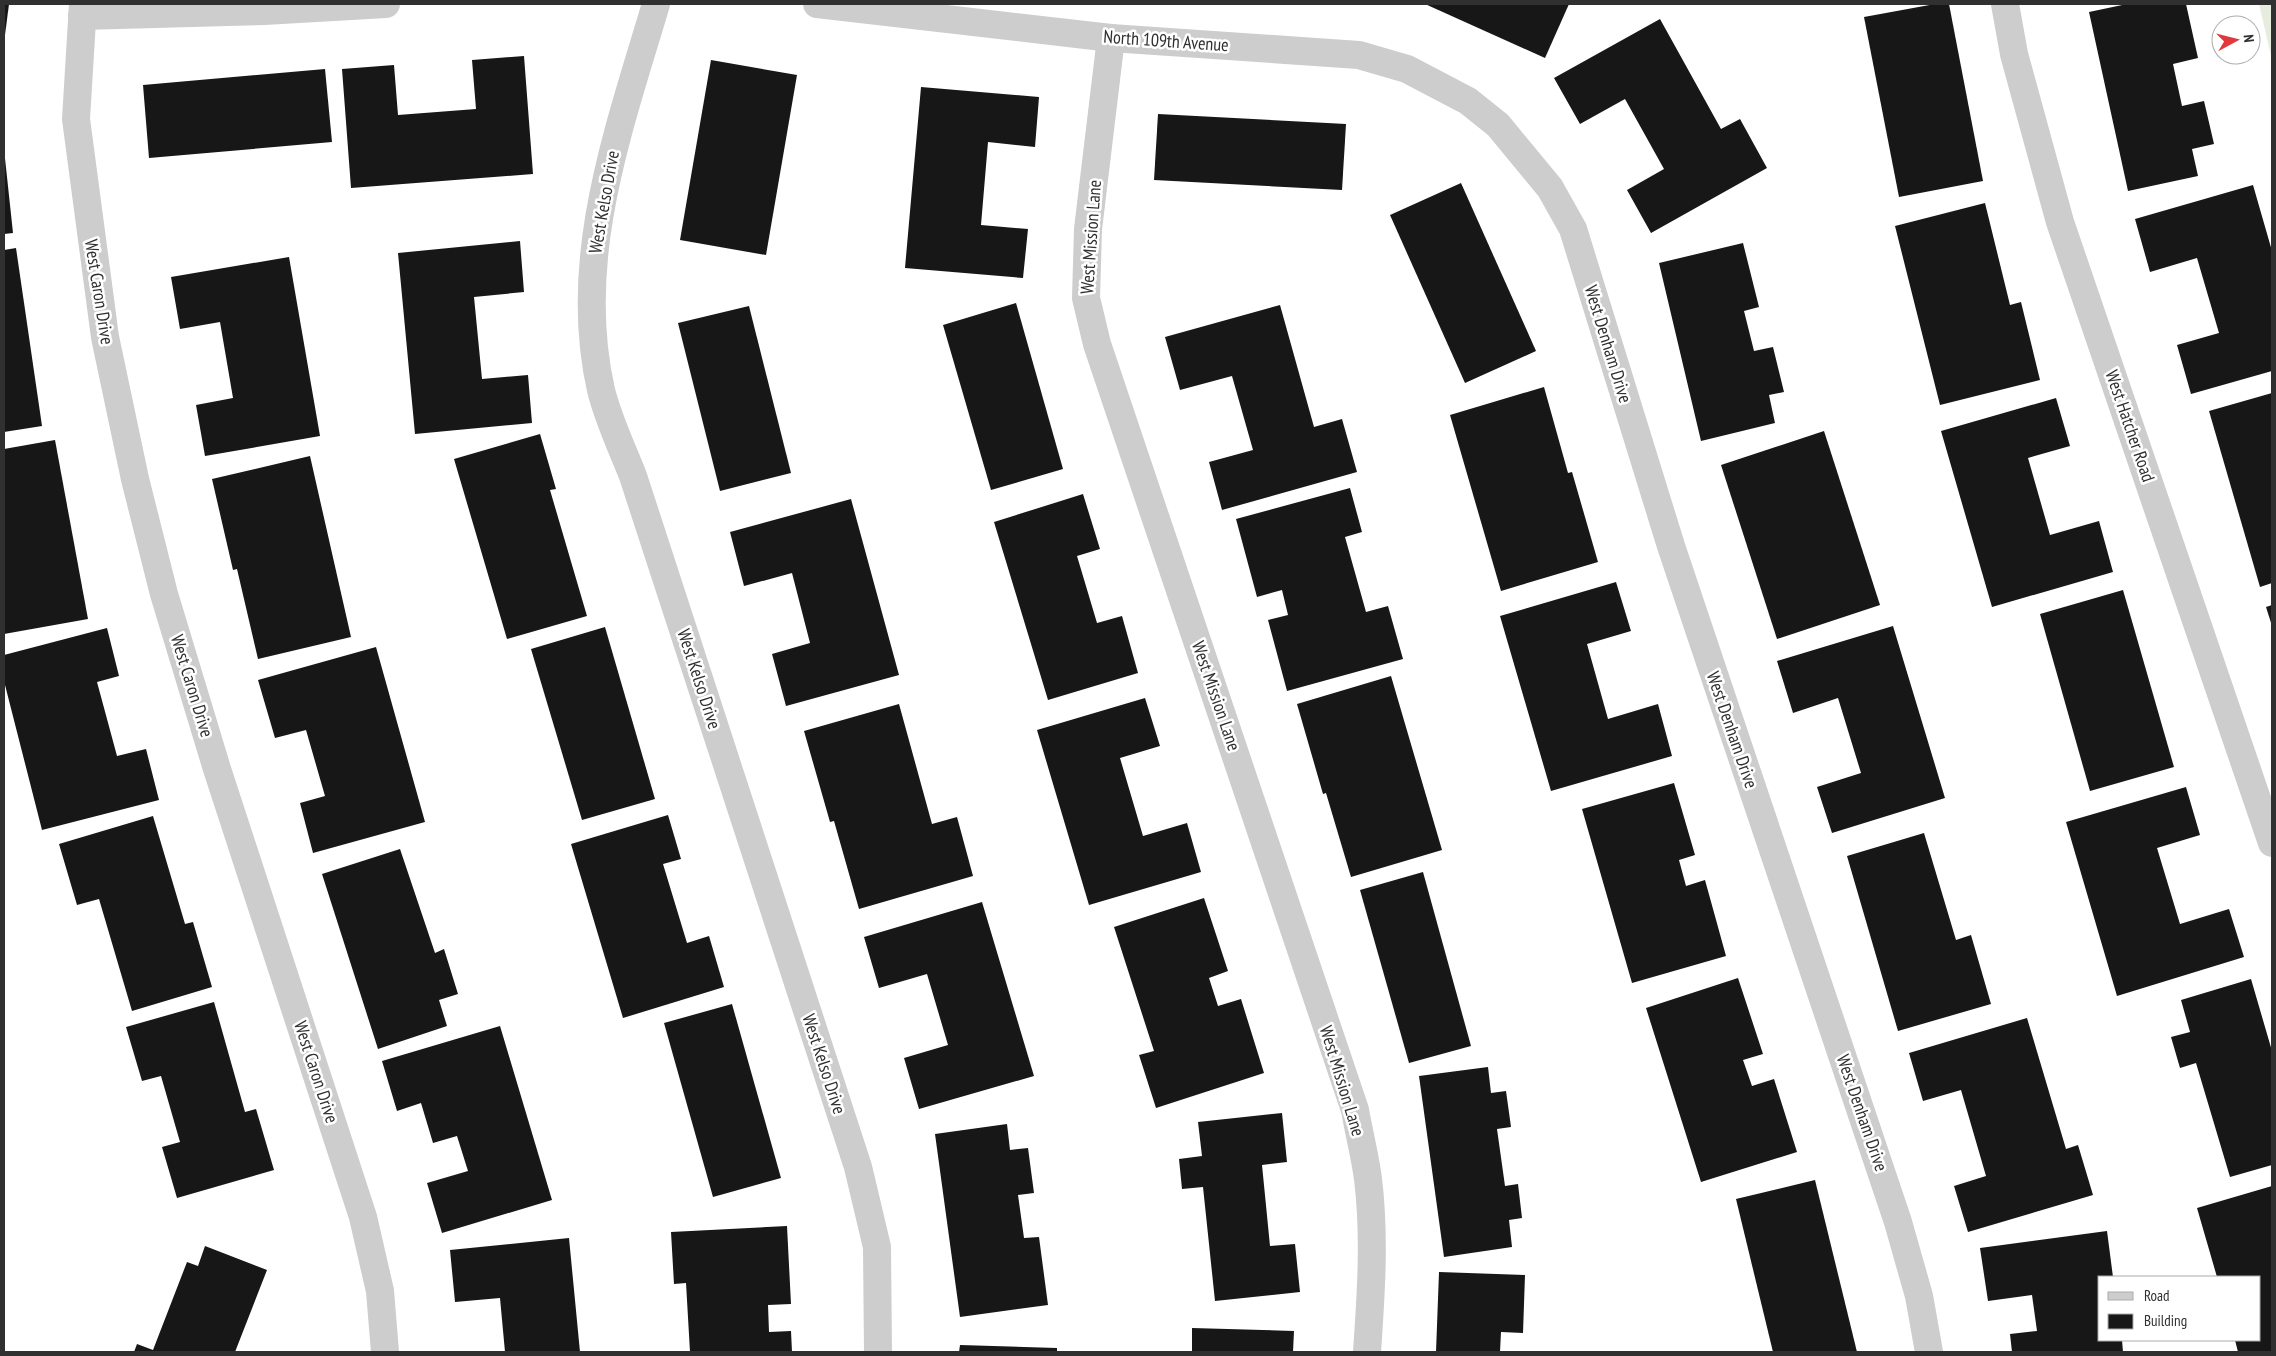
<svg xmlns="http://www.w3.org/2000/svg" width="2276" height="1356" font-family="'PT Sans Narrow',sans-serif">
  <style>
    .green { fill: #e6eddf }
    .building { fill: #171717 }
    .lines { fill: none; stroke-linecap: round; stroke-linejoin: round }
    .minor { stroke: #cdcdcd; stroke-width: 28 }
    .labels { text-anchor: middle; stroke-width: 5; stroke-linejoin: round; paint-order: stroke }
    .street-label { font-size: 18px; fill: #303030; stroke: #fff }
  </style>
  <rect width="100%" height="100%" fill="#fff"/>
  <path class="green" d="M2259,4H2272V60Z"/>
  <g class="building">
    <path d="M4,4H9L5,35L4,34Z"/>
    <path d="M1425,4H1569L1545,58Z"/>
    <path d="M1935,4H1949L1983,181L1899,197L1864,17Z"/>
    <path d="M2127,4H2186L2198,58L2173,64L2182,106L2204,101L2214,144L2192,149L2198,176L2128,191L2089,12Z"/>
    <path d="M1660,19L1721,129L1740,119L1767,168L1651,233L1627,190L1664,169L1625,99L1580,124L1554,78Z"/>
    <path d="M524,56L533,174L351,188L342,69L394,65L398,115L476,109L472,60Z"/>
    <path d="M711,60L797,75L766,255L680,240Z"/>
    <path d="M325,69L332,142L149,158L143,85Z"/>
    <path d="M921,87L1039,97L1035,147L988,142L981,225L1028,229L1023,278L905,268Z"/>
    <path d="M1158,114L1346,124L1342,190L1154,180Z"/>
    <path d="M4,149L13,233L4,234Z"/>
    <path d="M1461,183L1536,351L1465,383L1390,215Z"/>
    <path d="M2253,185L2272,251V371L2191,394L2177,345L2219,333L2197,258L2150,272L2135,219Z"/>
    <path d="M1985,203L2010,305L2021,302L2040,380L1940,405L1895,226Z"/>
    <path d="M520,241L524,292L474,297L482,379L528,375L532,423L415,434L398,253Z"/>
    <path d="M1743,243L1759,307L1744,311L1754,351L1773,347L1784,392L1769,395L1775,423L1701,441L1659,263Z"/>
    <path d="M16,248L42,426L4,432V250Z"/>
    <path d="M289,257L320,436L205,456L196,405L233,398L220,322L180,329L171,277Z"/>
    <path d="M1016,303L1063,469L991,490L943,325Z"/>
    <path d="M1280,305L1314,427L1342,419L1357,472L1222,510L1209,462L1253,450L1232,376L1180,390L1165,337Z"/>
    <path d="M749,306L791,473L720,491L678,323Z"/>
    <path d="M1544,387L1568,473L1572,472L1598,562L1501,591L1450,415Z"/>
    <path d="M2272,393V583L2260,587L2209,411Z"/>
    <path d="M2056,398L2070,446L2028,458L2050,535L2099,521L2113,572L1992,607L1941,431Z"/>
    <path d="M1824,431L1880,605L1777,639L1721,465Z"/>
    <path d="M540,434L556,489L550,490L587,616L507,639L454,459Z"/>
    <path d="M55,440L88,619L4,634V449Z"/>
    <path d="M310,456L351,637L258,659L237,569L233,570L212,479Z"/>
    <path d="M1350,488L1362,532L1345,537L1366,612L1388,606L1403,659L1287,691L1268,620L1288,615L1282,590L1257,597L1236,519Z"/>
    <path d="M1083,494L1100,549L1077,556L1097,623L1122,616L1138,673L1048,700L994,522Z"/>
    <path d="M851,499L899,675L786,706L772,654L810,643L792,573L744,586L730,532Z"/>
    <path d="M1616,582L1631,631L1587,644L1608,719L1658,704L1672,756L1551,791L1500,616Z"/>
    <path d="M2123,590L2174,767L2090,791L2040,614Z"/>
    <path d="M2272,605V626L2266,607Z"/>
    <path d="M1893,626L1945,798L1832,833L1817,787L1861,773L1838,698L1793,713L1777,661Z"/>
    <path d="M605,627L655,799L582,820L531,649Z"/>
    <path d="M107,628L119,676L97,682L117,756L146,749L159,800L42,830L4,681V655Z"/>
    <path d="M376,647L425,822L313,853L300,803L325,796L306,730L275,738L258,680Z"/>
    <path d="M1391,676L1442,850L1351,877L1326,793L1323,794L1297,704Z"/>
    <path d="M1145,698L1160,746L1120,758L1143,836L1187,823L1201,872L1089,905L1037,730Z"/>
    <path d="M899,704L932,824L957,817L973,876L859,909L834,821L830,822L804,731Z"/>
    <path d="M1674,783L1695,855L1679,860L1686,886L1705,880L1726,956L1632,983L1582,809Z"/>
    <path d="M2186,787L2200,835L2157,848L2180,924L2229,909L2244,957L2117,996L2066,822Z"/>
    <path d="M668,815L681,859L663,864L687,943L709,936L724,987L623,1018L571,844Z"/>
    <path d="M153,816L185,924L193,922L212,987L132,1011L99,899L77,905L59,844Z"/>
    <path d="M1924,833L1956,940L1971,935L1991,1004L1898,1031L1847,856Z"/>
    <path d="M400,849L435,953L444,949L458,994L439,1000L447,1026L378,1049L322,874Z"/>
    <path d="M1423,872L1471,1046L1409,1063L1360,890Z"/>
    <path d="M1204,898L1228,971L1209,978L1218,1006L1241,999L1264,1073L1156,1108L1139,1055L1154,1051L1114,927Z"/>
    <path d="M982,902L1034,1076L919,1109L904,1058L948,1045L927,974L879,988L864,937Z"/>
    <path d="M1738,978L1763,1054L1743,1060L1752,1086L1774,1079L1797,1152L1701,1182L1646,1008Z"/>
    <path d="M2251,979L2272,1051V1165L2230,1177L2196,1063L2180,1068L2171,1037L2190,1032L2181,1000Z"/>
    <path d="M214,1002L245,1112L256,1109L274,1170L177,1198L162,1147L180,1142L161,1076L142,1081L126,1027Z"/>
    <path d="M732,1004L781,1178L713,1197L664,1023Z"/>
    <path d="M2027,1018L2066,1149L2078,1145L2093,1195L1968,1232L1954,1186L1986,1176L1961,1090L1923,1101L1909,1053Z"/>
    <path d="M500,1026L552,1200L442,1233L427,1183L468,1171L457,1136L433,1143L421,1103L397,1111L382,1061Z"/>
    <path d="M1488,1067L1491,1093L1506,1091L1511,1127L1497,1129L1505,1186L1518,1184L1522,1218L1509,1220L1512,1247L1444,1257L1419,1076Z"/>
    <path d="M1282,1113L1287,1162L1262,1165L1270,1246L1295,1244L1300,1292L1215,1301L1203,1187L1182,1189L1179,1159L1202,1156L1198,1122Z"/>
    <path d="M1007,1124L1010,1150L1028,1148L1034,1193L1018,1195L1024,1238L1039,1237L1048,1305L960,1317L935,1134Z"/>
    <path d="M1815,1180L1857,1352H1773L1736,1199Z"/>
    <path d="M2272,1186V1352H2238L2235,1340H2260V1277H2217L2197,1208Z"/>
    <path d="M787,1226L791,1304L768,1305L769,1332L791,1331L792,1352H690L686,1283L674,1284L671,1232Z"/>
    <path d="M2107,1231L2113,1277H2100V1340H2122L2123,1352H2012L2010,1334L2037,1331L2032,1295L1988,1301L1980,1248Z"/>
    <path d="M569,1238L580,1352H505L500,1298L455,1302L450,1250Z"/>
    <path d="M205,1246L267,1270L235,1352H134L137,1344L153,1350L187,1262L198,1266Z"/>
    <path d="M1439,1272L1525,1275L1523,1333L1501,1332L1500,1352H1436Z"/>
    <path d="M1192,1328L1294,1331L1293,1352H1192Z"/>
    <path d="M960,1345L1057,1348V1352H959Z"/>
  </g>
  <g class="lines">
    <g class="minor">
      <path d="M83,4L76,119L105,337L135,479L164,594L217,769L363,1217L380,1291L385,1352"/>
      <path d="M656,4C619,129 571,258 601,390C608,419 622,448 633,476L858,1167L877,1247L878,1352"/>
      <path d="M817,4L1111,38L1359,55L1407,69L1468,101L1498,125L1550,188L1573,229L1671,546L1898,1222L1919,1296L1929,1352"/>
      <path d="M2005,4L2014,54L2060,222L2272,843"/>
      <path d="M82,16L264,11L386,4"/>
      <path d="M1111,38L1088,229L1086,298L1097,344L1355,1110C1359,1133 1365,1156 1368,1179C1375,1236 1371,1295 1367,1352"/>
    </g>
  </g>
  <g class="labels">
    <g class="street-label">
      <text transform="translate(1166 41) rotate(4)" y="6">North 109th Avenue</text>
      <text transform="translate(604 202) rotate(-80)" y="6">West Kelso Drive</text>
      <text transform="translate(1091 237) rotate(-86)" y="6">West Mission Lane</text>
      <text transform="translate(99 292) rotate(81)" y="6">West Caron Drive</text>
      <text transform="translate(1608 344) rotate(73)" y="6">West Denham Drive</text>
      <text transform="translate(2130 426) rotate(71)" y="6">West Hatcher Road</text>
      <text transform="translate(699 679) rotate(72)" y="6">West Kelso Drive</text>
      <text transform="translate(192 686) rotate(73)" y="6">West Caron Drive</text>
      <text transform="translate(1216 696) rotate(71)" y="6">West Mission Lane</text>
      <text transform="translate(1732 730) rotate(71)" y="6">West Denham Drive</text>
      <text transform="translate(824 1064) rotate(72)" y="6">West Kelso Drive</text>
      <text transform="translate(316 1072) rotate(72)" y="6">West Caron Drive</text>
      <text transform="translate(1342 1081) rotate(73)" y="6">West Mission Lane</text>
      <text transform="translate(1862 1113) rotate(71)" y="6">West Denham Drive</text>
    </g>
  </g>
  <rect width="2276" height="1356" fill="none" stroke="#303030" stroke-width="10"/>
  <rect x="2098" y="1276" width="162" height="65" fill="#ffffff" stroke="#acacac"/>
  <rect x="2108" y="1292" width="25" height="8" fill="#cdcdcd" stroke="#acacac"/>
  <text x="2144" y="1301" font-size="15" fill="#303030">Road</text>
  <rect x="2108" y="1314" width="25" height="15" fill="#171717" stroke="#acacac"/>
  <text x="2144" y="1326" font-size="15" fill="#303030">Building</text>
  <g transform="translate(2236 40) rotate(83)"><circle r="24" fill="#ffffff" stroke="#acacac"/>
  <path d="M0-4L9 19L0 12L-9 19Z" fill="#e2383b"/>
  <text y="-8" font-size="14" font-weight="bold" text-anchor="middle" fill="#303030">N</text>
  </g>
</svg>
